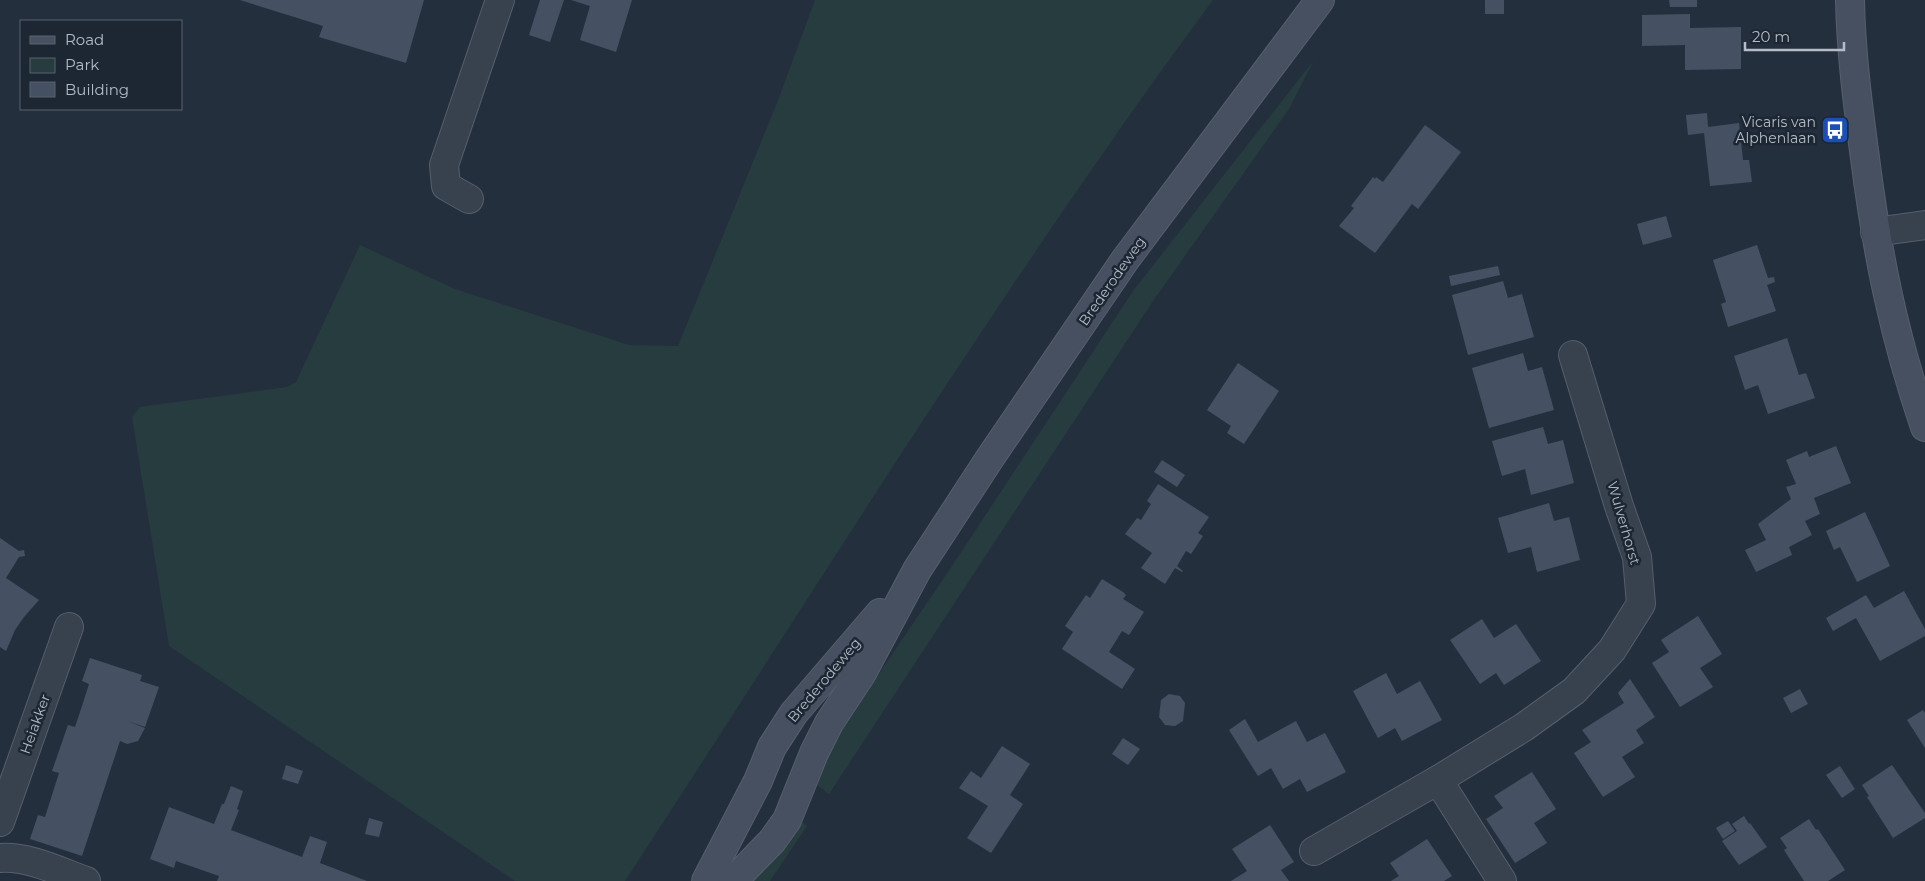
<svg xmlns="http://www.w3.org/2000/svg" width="1925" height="881" font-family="Montserrat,sans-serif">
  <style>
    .green { fill: #263c3f }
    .building { fill: #455162 }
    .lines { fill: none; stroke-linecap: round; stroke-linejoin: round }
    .street-casing { stroke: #565f6c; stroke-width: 30 }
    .secondary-casing { stroke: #565f6c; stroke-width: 30 }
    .street { stroke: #38414e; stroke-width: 28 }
    .secondary { stroke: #465061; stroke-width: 28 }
    .labels { text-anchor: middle; stroke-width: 5; stroke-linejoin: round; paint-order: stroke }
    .poi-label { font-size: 14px; fill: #b4bcc9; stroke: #1d2633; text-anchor: end }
    .street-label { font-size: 14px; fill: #b4bcc9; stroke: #1d2633 }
  </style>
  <rect width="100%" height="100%" fill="#242f3e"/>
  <g class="green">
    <path d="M815,0H1213C1003,284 818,586 625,881H515L169,646L132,417L140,407L287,387L296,382L360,245L455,289L629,345L678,346L777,103Z"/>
    <path d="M1314,60L1289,109L1153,301L829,794L808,778L950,569L1133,291Z"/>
    <path d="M787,810L807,826L770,881H738Z"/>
  </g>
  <g class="building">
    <path d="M240,0H424L406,63L319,37L323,26Z"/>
    <path d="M540,0H564L550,42L529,35Z"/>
    <path d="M571,0H632L616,52L580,40L590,6Z"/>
    <rect x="1485" y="0" width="19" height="14"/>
    <path d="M1669,0H1697V7H1670Z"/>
    <path d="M1690,14V28L1741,27V69L1685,70V45L1642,46V15Z"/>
    <path d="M1707,113L1708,127L1739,123L1743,160H1749L1752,182L1710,186L1704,133L1688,135L1686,115Z"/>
    <path d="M1425,125L1461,152L1418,209L1412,204L1375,253L1339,226L1354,208L1351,206L1373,177L1375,179L1376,177L1383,182Z"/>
    <path d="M1666,216L1672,237L1643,245L1637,224Z"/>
    <path d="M1757,245L1768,278L1774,277L1775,282L1767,285L1776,311L1728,327L1721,304L1726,302L1713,260Z"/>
    <path d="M1498,266L1500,275L1451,286L1449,276Z"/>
    <path d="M1503,281L1508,298L1522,294L1534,337L1468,355L1452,295Z"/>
    <path d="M1787,338L1799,375L1806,373L1815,398L1768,414L1758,385L1745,390L1734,356Z"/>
    <path d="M1523,353L1528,371L1542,367L1554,410L1489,428L1472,368Z"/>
    <path d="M1238,363L1279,391L1244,444L1227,433L1231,426L1207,410Z"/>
    <path d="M1543,427L1548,444L1563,440L1574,483L1531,495L1525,469L1502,476L1492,441Z"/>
    <path d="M1836,446L1851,483L1814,498L1820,514L1805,521L1812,535L1789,547L1792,555L1756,572L1745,550L1766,540L1758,524L1791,499L1786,487L1796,484L1786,460L1807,451L1809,457Z"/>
    <path d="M1162,460L1185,475L1177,487L1154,472Z"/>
    <path d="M1158,484L1209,517L1198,533L1203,536L1191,554L1186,551L1177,566L1183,571L1182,572L1175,568L1165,584L1141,568L1152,553L1125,534L1137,518L1141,520L1151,504L1147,501Z"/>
    <path d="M1549,503L1554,521L1569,517L1580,560L1537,572L1531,547L1508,553L1498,518Z"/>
    <path d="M1865,512L1890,566L1857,582L1840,547L1834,550L1826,531Z"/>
    <path d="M0,538L19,551L24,550L25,556L19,557L6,578L39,600L24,617L15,630L6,651L0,647Z"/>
    <path d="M1102,579L1123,592L1126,595L1123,599L1144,612L1129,635L1122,631L1109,652L1135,669L1122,689L1062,649L1073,632L1065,626L1086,595L1090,598Z"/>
    <path d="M1904,591L1925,629V636L1880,661L1856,618L1833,631L1826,618L1866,595L1874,608Z"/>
    <path d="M1698,616L1722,654L1700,668L1713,687L1680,707L1652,663L1669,652L1661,640Z"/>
    <path d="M1482,619L1494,638L1516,624L1541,661L1504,685L1496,673L1480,684L1450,640Z"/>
    <path d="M90,658L142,675L140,681L159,687L145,727L127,721L145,728L138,741L127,744L120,741L82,856L30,839L38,815L45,817L59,773L52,771L68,725L75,727L82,706L89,684L82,681Z"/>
    <path d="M1386,673L1397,694L1420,681L1442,720L1402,741L1395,728L1378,738L1353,691Z"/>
    <path d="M1630,679L1655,717L1636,730L1644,743L1622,757L1635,777L1603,797L1574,753L1591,742L1582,730L1624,703L1618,693Z"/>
    <path d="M1800,689L1808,704L1791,713L1783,698Z"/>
    <path d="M1169,694L1180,696L1185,703L1183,721L1175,726L1165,725L1159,717L1161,700Z"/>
    <path d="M1923,710L1925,713V748L1907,720Z"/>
    <path d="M1245,719L1258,742L1296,721L1307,742L1325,733L1346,772L1307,792L1300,779L1283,789L1271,768L1258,776L1229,730Z"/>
    <path d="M1123,738L1140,749L1128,765L1112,754Z"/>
    <path d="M1002,746L1030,764L1010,795L1023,804L991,853L967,838L988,806L959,788L971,771L981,778Z"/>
    <path d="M286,765L303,771L298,784L282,779Z"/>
    <path d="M1892,765L1925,813V818L1893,838L1867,797L1869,796L1862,785Z"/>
    <path d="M1840,766L1855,789L1842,798L1826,775Z"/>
    <path d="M1532,772L1556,809L1534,823L1547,843L1515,863L1486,819L1503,808L1494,796Z"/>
    <path d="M231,786L243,791L237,809L239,810L231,830L302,857L310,836L327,842L320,863L367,881H217L219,876L176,861L174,868L150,859L169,807L214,824L222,804H224Z"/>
    <path d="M1744,816L1749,824L1750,823L1767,847L1739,865L1722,841L1737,831L1732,824Z"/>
    <path d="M369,818L383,822L379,837L365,834Z"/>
    <path d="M1809,819L1816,830L1818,829L1845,870L1828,881H1804L1784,850L1787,848L1780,838Z"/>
    <path d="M1728,821L1735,831L1723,839L1716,828Z"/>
    <path d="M1270,825L1294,862L1281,870L1289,881H1231L1247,871L1232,849Z"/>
    <path d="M1427,839L1452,876L1444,881H1391L1399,876L1390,863Z"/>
  </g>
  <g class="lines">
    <g class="street-casing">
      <g id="street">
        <path d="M469,199L446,186L444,165L500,0"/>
        <path d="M1875,232L1925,225"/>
        <path d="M1438,780L1502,881"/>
        <path d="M0,822L69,627"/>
        <path d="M1314,851L1438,780L1524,727L1574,691L1612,650L1641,604L1637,557L1619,506L1573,355"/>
        <path d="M0,858C29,856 58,871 86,881"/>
      </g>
    </g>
    <g class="secondary-casing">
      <g id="secondary">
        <path d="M1850,0C1851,53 1858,106 1865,158C1877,253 1894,337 1925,427"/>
        <path d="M706,881L758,781L772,747L794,713L880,613"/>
        <path d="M733,881L772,841L787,820L814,753L829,723L862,673L917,570L990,458L1125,260L1320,0"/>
      </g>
    </g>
    <use href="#street" class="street"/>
    <use href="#secondary" class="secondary"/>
  </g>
  <defs>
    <g id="bus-square" transform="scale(1.4375)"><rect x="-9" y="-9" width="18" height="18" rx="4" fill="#1a4fb4" stroke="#1d2633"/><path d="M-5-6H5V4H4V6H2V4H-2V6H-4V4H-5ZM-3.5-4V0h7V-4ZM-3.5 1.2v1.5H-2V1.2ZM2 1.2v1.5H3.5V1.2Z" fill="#fff"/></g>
  </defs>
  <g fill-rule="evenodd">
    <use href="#bus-square" x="1835" y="130"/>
  </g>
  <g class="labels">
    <g class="poi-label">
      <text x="1816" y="127">Vicaris van<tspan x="1816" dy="16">Alphenlaan</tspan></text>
    </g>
    <g class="street-label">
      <text transform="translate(1112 281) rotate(-55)" y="5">Brederodeweg</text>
      <text transform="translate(1624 523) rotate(74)" y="5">Wulverhorst</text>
      <text transform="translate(824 680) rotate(-50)" y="5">Brederodeweg</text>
      <text transform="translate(35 724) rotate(-70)" y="5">Heiakker</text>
    </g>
  </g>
  <rect x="20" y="20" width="162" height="90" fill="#1d2633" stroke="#59626f"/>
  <rect x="30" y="36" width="25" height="8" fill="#465061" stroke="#59626f"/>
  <text x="65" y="45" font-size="15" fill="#b4bcc9">Road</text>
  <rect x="30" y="58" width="25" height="15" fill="#263c3f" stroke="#59626f"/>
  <text x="65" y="70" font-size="15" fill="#b4bcc9">Park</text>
  <rect x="30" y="82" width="25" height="15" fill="#455162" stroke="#59626f"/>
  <text x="65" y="95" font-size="15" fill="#b4bcc9">Building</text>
  <path d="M1745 42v8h99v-8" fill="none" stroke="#b4bcc9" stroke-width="2.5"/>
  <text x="1752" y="42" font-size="15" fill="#b4bcc9" stroke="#1d2633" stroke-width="4" paint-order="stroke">20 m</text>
</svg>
